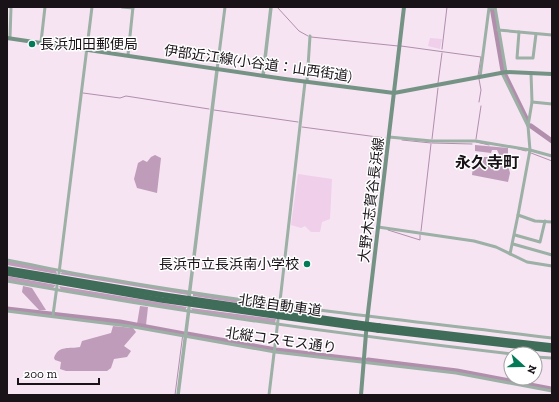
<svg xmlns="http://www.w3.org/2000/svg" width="559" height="402" font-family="'Zilla Slab','Noto Sans JP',serif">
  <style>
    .green { fill: #efcfea }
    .forest { fill: #bf9cba }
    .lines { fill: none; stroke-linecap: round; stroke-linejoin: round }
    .stream { stroke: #b18eac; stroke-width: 1 }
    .river { stroke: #b18eac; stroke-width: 5 }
    .minor { stroke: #9cb0a6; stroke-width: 3 }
    .tertiary { stroke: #9cb0a6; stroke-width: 3.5 }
    .secondary { stroke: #759385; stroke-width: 4 }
    .motorway { stroke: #406d59; stroke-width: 5.5 }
    .motorway-bridge { stroke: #406d59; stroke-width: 5.5 }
    .poi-dot { fill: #027a57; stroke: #fff; stroke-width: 1.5 }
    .labels { text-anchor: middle; stroke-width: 3; stroke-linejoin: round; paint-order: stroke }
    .poi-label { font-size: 14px; fill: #191318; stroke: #fff; text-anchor: start }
    .street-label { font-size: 14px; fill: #191318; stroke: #fff }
    .quarter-label { font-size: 16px; font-weight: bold; fill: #191318; stroke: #fff }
  </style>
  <rect width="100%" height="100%" fill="#f6e4f3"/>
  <g class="green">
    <path d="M430,38L442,39L440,49L428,46Z"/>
    <path d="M298,174L332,179L330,219L322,222L320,232H311L305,226L301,228L291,225Z"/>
  </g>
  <g class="forest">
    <path d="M475,145L508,148V158L511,164L508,166L510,173L508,182L472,175L474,157H491V161L494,162L500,156L497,150H492L491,153L475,151Z"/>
    <path d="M155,155L161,158L157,193L137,188L134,179L138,163L143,160L147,162L151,157Z"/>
    <path d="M7,261L56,270L57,274L7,265Z"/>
    <path d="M62,272L188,293V295L60,274Z"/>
    <path d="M7,276L56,285L53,288L7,280Z"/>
    <path d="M23,286L32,288L46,310H39L22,292Z"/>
    <path d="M59,286L187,307L185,310L61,290Z"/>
    <path d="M193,293L277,305L278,309L193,296Z"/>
    <path d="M140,306L148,307L146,325L137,324Z"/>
    <path d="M191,308L276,319L275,323L192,311Z"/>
    <path d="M113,326L133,328L136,332L124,346L131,351L127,357L114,359L111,368L107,371H66L60,369L61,362L55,360L54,358C58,345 70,349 80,347L82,341L111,333Z"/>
  </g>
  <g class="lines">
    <g class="stream">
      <path d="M277,7L299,31L308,36"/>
      <path d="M311,37L398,46"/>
      <path d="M401,46L481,57L478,76"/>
      <path d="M442,49L447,7"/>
      <path d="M479,79L481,90L479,102"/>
      <path d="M438,83L442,53"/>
      <path d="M83,93L120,98L126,96L209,109"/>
      <path d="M214,110L298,122"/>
      <path d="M302,127L385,138"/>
      <path d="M432,139L438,88"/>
      <path d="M476,139L481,106"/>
      <path d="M402,140L431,143"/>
      <path d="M476,142L489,145"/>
      <path d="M432,143L472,144"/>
      <path d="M518,149L526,151"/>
      <path d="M531,153L552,161"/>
      <path d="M388,230L420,240V235"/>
      <path d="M421,231L431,144"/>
      <path d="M175,395L183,333"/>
    </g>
    <g class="river">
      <path d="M492,7L503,71L527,120"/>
      <path d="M531,126L552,141"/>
      <path d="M7,309L120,322L184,334"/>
      <path d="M187,334L276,350L361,360"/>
      <path d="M368,360L457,371L551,389"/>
    </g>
    <g class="minor">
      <path d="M122,7L133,8"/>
      <path d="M495,7L506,72"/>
      <path d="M498,30L552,35"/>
      <path d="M519,32L517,58H533L536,34"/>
      <path d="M10,38L11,7"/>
      <path d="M41,42L45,7"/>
      <path d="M128,55L133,7"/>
      <path d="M217,70L225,7"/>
      <path d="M502,73L528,126"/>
      <path d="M531,73L532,102L528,126L530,150L518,215L535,221L552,222"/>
      <path d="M480,77L489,8H495"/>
      <path d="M307,82L310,36"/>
      <path d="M532,102L552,104"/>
      <path d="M389,137L432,141H476L530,150L552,156"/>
      <path d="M378,227L474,241L496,247L527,262L552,266"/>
      <path d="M515,235L540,242L545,221"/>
      <path d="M513,244L552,255"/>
      <path d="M510,254L518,215"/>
      <path d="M7,260C39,266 70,273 102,278C251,304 402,320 552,338"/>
      <path d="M59,273L92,7"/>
      <path d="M7,281C175,311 343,335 513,354"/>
      <path d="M279,310L305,82"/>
      <path d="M7,311L128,326L275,352L456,373L552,391"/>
      <path d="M53,315L57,286"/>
      <path d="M535,357L552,358"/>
      <path d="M269,395L278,320"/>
    </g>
    <g class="tertiary">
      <path d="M263,76L271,7"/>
      <path d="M189,297L217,70"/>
      <path d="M178,395L189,308"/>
    </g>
    <g class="secondary">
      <path d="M7,38L285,79L394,93L506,72L552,74"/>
      <path d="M361,395L367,321L404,7"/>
    </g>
    <g class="motorway">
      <path d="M7,269L163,295L356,323"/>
      <path d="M7,273L162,300L355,327"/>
      <path d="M379,326L552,346"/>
      <path d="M378,330L552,350"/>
    </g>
    <g class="motorway-bridge">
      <path d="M356,323L379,326"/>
      <path d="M355,327L378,330"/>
    </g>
  </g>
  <g class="poi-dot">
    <circle cx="32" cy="44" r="4"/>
    <circle cx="307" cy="264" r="4"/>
  </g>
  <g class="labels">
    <g class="poi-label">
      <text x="40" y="49">長浜加田郵便局</text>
      <text x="299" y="269" text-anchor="end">長浜市立長浜南小学校</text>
    </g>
    <g class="street-label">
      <text transform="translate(258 63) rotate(8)" y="5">伊部近江線(小谷道：山西街道)</text>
      <text transform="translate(371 200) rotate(-83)" y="5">大野木志賀谷長浜線</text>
      <text transform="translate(280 305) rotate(8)" y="5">北陸自動車道</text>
      <text transform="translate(281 340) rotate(8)" y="5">北縦コスモス通り</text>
    </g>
    <g class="quarter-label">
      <text x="487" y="168">永久寺町</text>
    </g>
  </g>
  <rect width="559" height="402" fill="none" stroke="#191318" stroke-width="16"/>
  <g transform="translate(523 366) rotate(111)"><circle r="19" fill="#ffffff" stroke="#a3a1a3"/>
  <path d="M0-3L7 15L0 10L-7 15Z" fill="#027a57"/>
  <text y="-6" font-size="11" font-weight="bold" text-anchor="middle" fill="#191318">N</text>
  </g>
  <path d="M18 378v6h81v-6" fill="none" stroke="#191318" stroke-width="2"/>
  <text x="24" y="378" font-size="12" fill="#191318" stroke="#ffffff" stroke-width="3" paint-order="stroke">200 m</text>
</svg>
